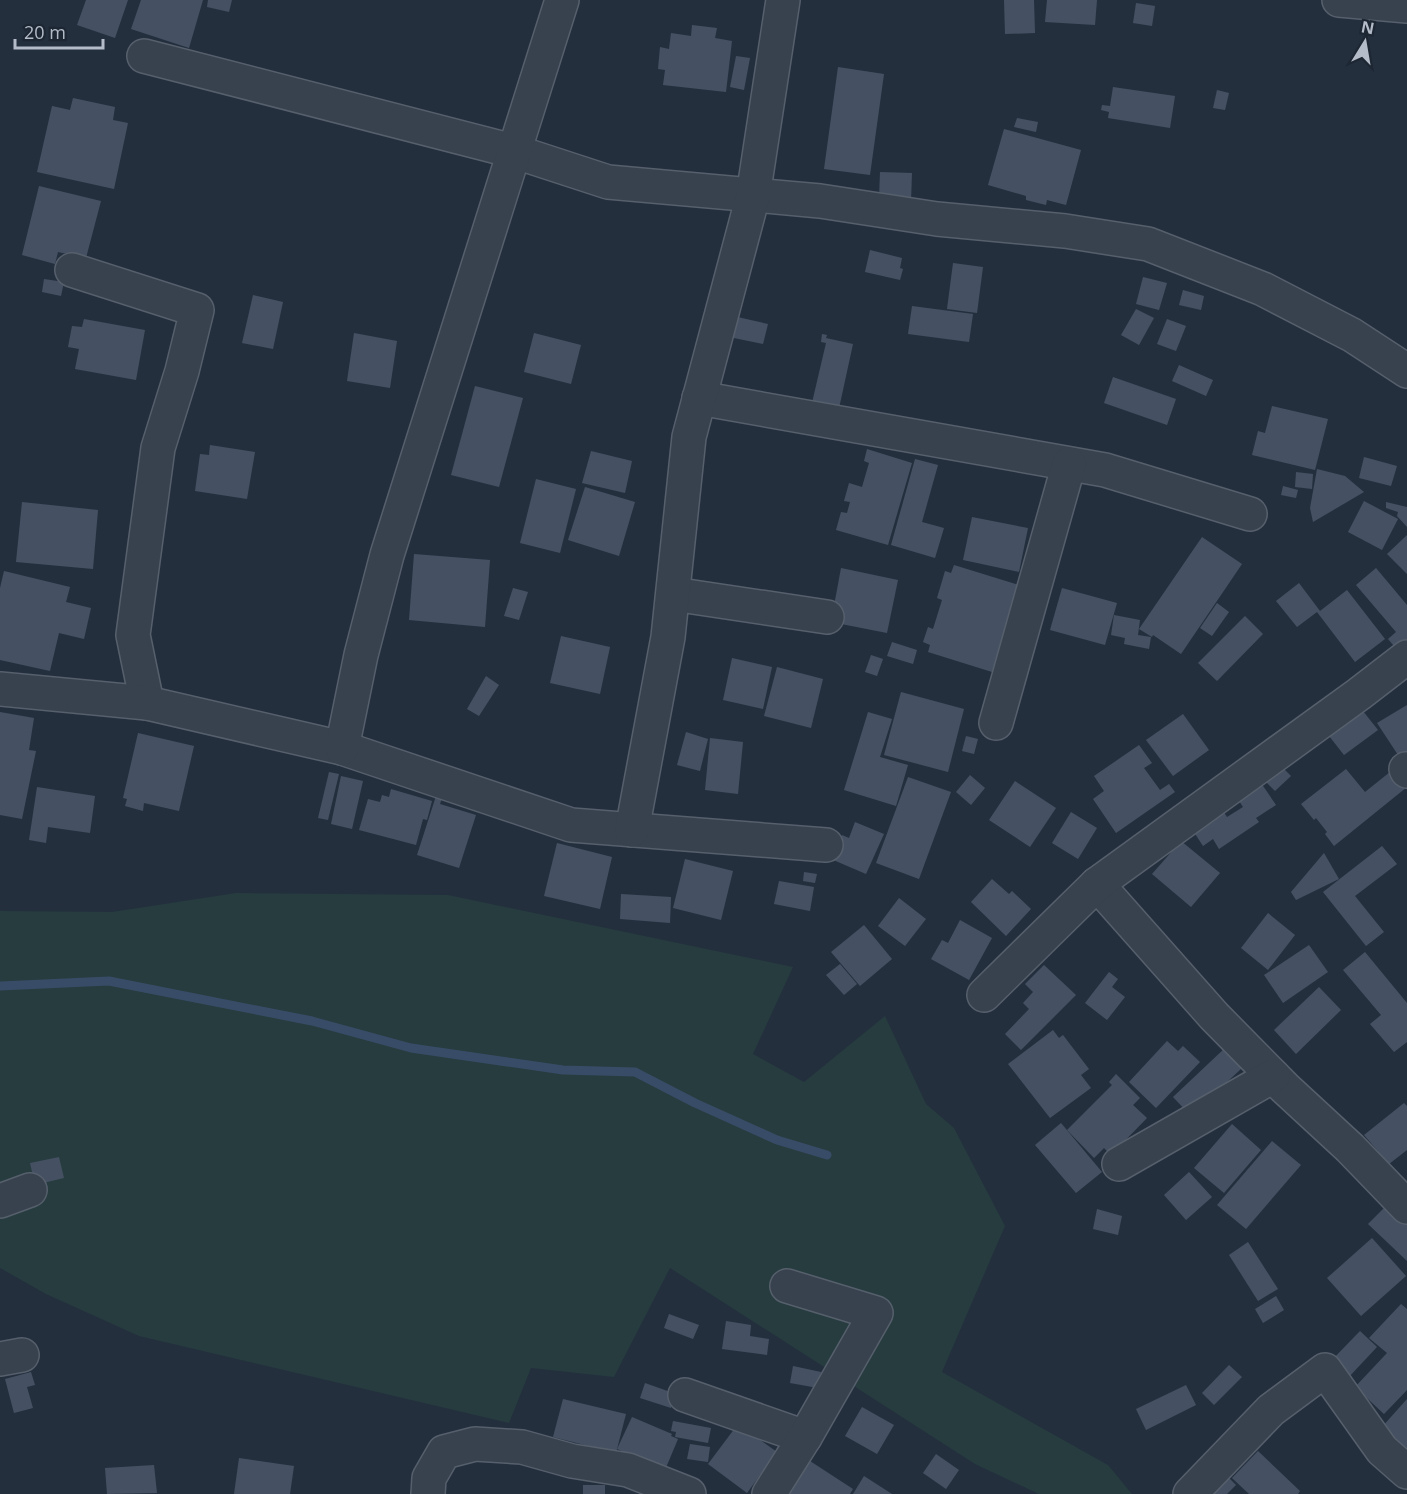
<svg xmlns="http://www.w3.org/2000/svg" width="1407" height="1494" font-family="'Open Sans',sans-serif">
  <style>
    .green { fill: #263c3f }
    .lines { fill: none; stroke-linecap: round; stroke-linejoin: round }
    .stream { stroke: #394c67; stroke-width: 9 }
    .building { fill: #455162 }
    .minor-casing { stroke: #565f6c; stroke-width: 36 }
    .minor { stroke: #38414e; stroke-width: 33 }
  </style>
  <rect width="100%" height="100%" fill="#242f3e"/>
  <path class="green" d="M236,893L448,895L793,967L753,1054L804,1082L885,1016L926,1104L954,1128L1005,1226L942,1372L1108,1465L1132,1494H1039L975,1464L670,1268L614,1377L531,1368L509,1423L139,1336L46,1294L0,1268V911L112,912Z"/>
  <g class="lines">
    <path class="stream" d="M0,986L109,981L312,1021L411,1048L563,1070L635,1072L695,1103L777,1140L827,1155"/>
  </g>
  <g class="building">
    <path d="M86,0H128L115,38L77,25Z"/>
    <path d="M141,0H203L189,48L131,29Z"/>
    <path d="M208,0H232L229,12L207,7Z"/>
    <path d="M1004,0H1034L1035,33L1005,34Z"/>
    <path d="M1047,0H1097L1095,25L1045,22Z"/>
    <path d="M1136,3L1155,6L1152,26L1133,23Z"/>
    <path d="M692,25L717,28L715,38L732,41L726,92L663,85L665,70L658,69L660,47L669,49L671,33L691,36Z"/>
    <path d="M736,56L750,58L744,90L730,87Z"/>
    <path d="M838,67L884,74L870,175L824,169Z"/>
    <path d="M1113,87L1175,96L1170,128L1108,118L1109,112L1101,110L1102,105L1110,106Z"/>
    <path d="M1217,90L1229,93L1225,110L1213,108Z"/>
    <path d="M73,98L115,107L113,120L128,123L114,189L37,172L52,106L70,110Z"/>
    <path d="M1017,118L1038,122L1036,132L1014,127Z"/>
    <path d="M1004,129L1081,150L1066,205L1047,200L1046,205L1026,200V196L988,185Z"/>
    <path d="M880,172L912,173L911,201L879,199Z"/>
    <path d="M39,186L101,201L86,258L58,252L55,264L22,255Z"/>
    <path d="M870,250L902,258L900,268L903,269L900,280L865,272Z"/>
    <path d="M953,263L983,267L977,313L947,309Z"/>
    <path d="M1143,277L1167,283L1159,310L1136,304Z"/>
    <path d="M44,279L64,282L61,296L42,292Z"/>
    <path d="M1183,290L1204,296L1201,310L1179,305Z"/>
    <path d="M253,295L283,302L273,349L242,343Z"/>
    <path d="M912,306L973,314L969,342L908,334Z"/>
    <path d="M1136,309L1154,318L1139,345L1121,335Z"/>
    <path d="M733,316L768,324L763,344L729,337Z"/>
    <path d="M84,319L145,330L136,380L75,369L79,349L68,347L72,326L82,327Z"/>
    <path d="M1167,319L1186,326L1176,351L1157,344Z"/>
    <path d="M354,333L397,341L390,388L347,381Z"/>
    <path d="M534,333L581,345L571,384L524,372Z"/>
    <path d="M822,334L827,335L826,338L853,344L838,413L811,407L826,343L821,342Z"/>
    <path d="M1179,365L1213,380L1206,396L1172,381Z"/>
    <path d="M1113,377L1176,399L1167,425L1104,403Z"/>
    <path d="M475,386L523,398L499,487L451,475Z"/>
    <path d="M1272,406L1328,419L1315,470L1252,455L1258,431L1265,433Z"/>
    <path d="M210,445L255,452L247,499L195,491L200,454L209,455Z"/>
    <path d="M867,449L912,463L888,545L836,530L841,512L847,513L850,502L844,501L849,483L862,487L869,463L864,461Z"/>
    <path d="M591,451L632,461L625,493L582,483Z"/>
    <path d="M1364,457L1397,466L1391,486L1359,478Z"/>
    <path d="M915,459L938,465L922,522L944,528L935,558L891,545Z"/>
    <path d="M1317,469L1345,476L1364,492L1313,522L1310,508Z"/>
    <path d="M1296,472L1313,474L1312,489L1295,487Z"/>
    <path d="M536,479L576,489L560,553L520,543Z"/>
    <path d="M1283,486L1298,490L1296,498L1281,495Z"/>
    <path d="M585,487L635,502L619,556L568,540Z"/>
    <path d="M1364,501L1398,519L1382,550L1348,532Z"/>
    <path d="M22,502L98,510L93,569L16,562Z"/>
    <path d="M1386,502L1407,507V527L1397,516L1398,512L1386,508Z"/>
    <path d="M972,517L1028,528L1019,572L963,560Z"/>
    <path d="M1407,535V574L1387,554Z"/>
    <path d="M1202,537L1242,564L1181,654L1153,635L1152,637L1139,629Z"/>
    <path d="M414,554L490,560L485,627L409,620Z"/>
    <path d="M954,565L1019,585L992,672L928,652L930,645L923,642L928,627L933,629L942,600L937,598L945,571L951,573Z"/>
    <path d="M841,568L898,580L887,633L831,622Z"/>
    <path d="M1376,568L1407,605V645L1399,652L1388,639L1396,632L1356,585Z"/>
    <path d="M4,571L70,587L66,602L91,608L84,639L59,633L50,671L0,660V588Z"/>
    <path d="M1299,583L1320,611L1347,590L1385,639L1355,662L1317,612L1297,627L1276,601Z"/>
    <path d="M513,588L528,592L519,620L504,616Z"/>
    <path d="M1062,588L1117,603L1105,645L1050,630Z"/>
    <path d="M1217,603L1229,612L1212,636L1200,628Z"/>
    <path d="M1114,615L1140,620L1138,635L1151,637L1149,649L1124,644L1125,638L1111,635Z"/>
    <path d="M1245,616L1263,634L1217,681L1198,663Z"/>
    <path d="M561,636L610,647L600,694L550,683Z"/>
    <path d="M892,642L917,650L913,664L887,656Z"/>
    <path d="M871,655L883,659L877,676L865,672Z"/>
    <path d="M732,658L772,667L763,709L723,700Z"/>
    <path d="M777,667L823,679L811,728L764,716Z"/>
    <path d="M486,676L499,685L479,716L467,709Z"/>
    <path d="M901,692L964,709L948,772L884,755Z"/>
    <path d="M1355,701L1378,730L1344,755L1322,727Z"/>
    <path d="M1407,705V754L1400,758L1377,723Z"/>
    <path d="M0,712L34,718L29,750L36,751L22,819L0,815Z"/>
    <path d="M868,712L892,719L880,757L908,765L896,806L844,790Z"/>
    <path d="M1183,714L1209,750L1173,776L1146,740Z"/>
    <path d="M686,732L708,739L700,771L677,765Z"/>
    <path d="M138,733L194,746L179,811L144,803L143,811L125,806L127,799L123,798Z"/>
    <path d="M966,736L978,739L974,754L962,751Z"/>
    <path d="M710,738L743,742L738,794L705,790Z"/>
    <path d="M1139,745L1152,763L1144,768L1160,790L1169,784L1175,792L1116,833L1093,799L1104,791L1094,776Z"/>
    <path d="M1276,761L1291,776L1275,791L1260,776Z"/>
    <path d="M1395,768L1407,783V787L1334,846L1325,834L1327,832L1316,818L1314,820L1301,804L1346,769L1365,792Z"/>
    <path d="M329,772L339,774L328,820L318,818Z"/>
    <path d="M970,775L985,788L971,805L956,792Z"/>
    <path d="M341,776L363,781L352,829L331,824Z"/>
    <path d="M908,777L951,792L919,879L876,863Z"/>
    <path d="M1257,777L1276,805L1256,818L1259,822L1219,849L1213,839L1203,846L1188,823L1218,803L1227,817L1243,807L1234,793Z"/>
    <path d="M1015,781L1056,808L1030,847L989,820Z"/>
    <path d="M37,787L95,796L90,833L48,827L46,843L29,840Z"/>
    <path d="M391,789L432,801L427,820L423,819L416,845L359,830L368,799L380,802L382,795L389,797Z"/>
    <path d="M436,796L442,798L440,804L476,815L459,868L417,855Z"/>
    <path d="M1071,812L1097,828L1078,859L1052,843Z"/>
    <path d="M855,822L884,834L866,874L831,859L842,835L849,838Z"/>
    <path d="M1181,841L1220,873L1191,907L1152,874Z"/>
    <path d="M557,843L612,857L600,909L544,896Z"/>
    <path d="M1382,846L1397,864L1355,896L1384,932L1366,946L1323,892Z"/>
    <path d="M1324,853L1339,879L1296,900L1291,892Z"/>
    <path d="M685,859L733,871L721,920L673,908Z"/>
    <path d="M804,872L817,874L815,883L803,881Z"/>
    <path d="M992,879L1009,894L1012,891L1031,909L1006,936L971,902Z"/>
    <path d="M779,881L814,887L810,911L774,904Z"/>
    <path d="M621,894L671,897L670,923L620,919Z"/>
    <path d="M899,898L926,919L905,946L878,926Z"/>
    <path d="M1268,913L1295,935L1268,970L1241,948Z"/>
    <path d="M960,920L992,938L969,980L931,959L942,940L948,943Z"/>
    <path d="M864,925L892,959L860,986L831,952Z"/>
    <path d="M1309,945L1328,972L1283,1003L1264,975Z"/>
    <path d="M1365,952L1407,1003V1042L1394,1052L1370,1024L1381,1015L1343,970Z"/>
    <path d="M840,964L857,984L844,995L826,975Z"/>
    <path d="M1044,965L1076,995L1021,1050L1005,1034L1029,1009L1023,1003L1033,992L1025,984Z"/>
    <path d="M1109,972L1118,979L1112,987L1125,997L1107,1020L1085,1003Z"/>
    <path d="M1319,987L1341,1010L1296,1054L1274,1030Z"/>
    <path d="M1053,1030L1059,1038L1063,1035L1089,1069L1081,1075L1091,1088L1050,1118L1008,1064Z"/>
    <path d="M1167,1041L1178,1051L1183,1046L1200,1062L1156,1108L1129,1082Z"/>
    <path d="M1225,1048L1243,1067L1191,1116L1173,1097Z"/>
    <path d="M1116,1074L1140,1098L1133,1105L1147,1118L1111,1155L1104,1148L1094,1158L1067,1130L1112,1085L1109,1082Z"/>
    <path d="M1404,1103L1407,1106V1150L1389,1164L1364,1135Z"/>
    <path d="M1061,1123L1102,1172L1076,1193L1035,1145Z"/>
    <path d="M1232,1124L1261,1150L1224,1193L1194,1168Z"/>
    <path d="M1272,1141L1301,1165L1246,1229L1217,1205Z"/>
    <path d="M59,1157L64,1178L35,1185L30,1163Z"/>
    <path d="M1189,1172L1212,1197L1186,1220L1164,1195Z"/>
    <path d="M1391,1201L1407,1217V1261L1368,1224Z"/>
    <path d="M1097,1209L1122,1216L1118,1235L1093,1229Z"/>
    <path d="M1372,1238L1406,1276L1361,1316L1327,1278Z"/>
    <path d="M1248,1242L1278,1289L1258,1301L1229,1255Z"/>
    <path d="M1276,1296L1284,1310L1263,1323L1255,1309Z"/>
    <path d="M1401,1304L1407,1309V1390L1384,1414L1355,1387L1387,1353L1369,1338Z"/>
    <path d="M669,1314L699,1325L693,1339L664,1328Z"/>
    <path d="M726,1321L751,1325L750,1336L769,1339L767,1355L722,1349Z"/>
    <path d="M1360,1331L1377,1347L1347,1379L1329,1363Z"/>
    <path d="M1229,1365L1242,1377L1214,1405L1202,1393Z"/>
    <path d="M793,1366L821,1372L818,1388L790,1383Z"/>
    <path d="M31,1372L35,1385L27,1387L33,1408L14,1413L5,1379Z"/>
    <path d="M645,1383L676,1394L671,1408L640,1398Z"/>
    <path d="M1186,1385L1196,1405L1146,1430L1136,1409Z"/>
    <path d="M563,1399L626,1414L616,1453L553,1437Z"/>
    <path d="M1407,1399V1449L1382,1427Z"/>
    <path d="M862,1407L894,1425L877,1454L845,1436Z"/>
    <path d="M632,1417L672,1434L671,1436L678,1439L665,1470L617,1449Z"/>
    <path d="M673,1421L711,1428L708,1443L675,1437L676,1432L671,1431Z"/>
    <path d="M738,1424L777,1452L747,1493L708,1464Z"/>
    <path d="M690,1444L710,1447L708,1462L687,1459Z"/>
    <path d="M1258,1451L1300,1491L1298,1494H1249L1232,1478Z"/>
    <path d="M936,1454L959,1470L946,1489L923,1473Z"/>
    <path d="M239,1458L294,1466L290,1494H234Z"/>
    <path d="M810,1461L853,1489L850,1494H789Z"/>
    <path d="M154,1465L157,1493L107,1494L105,1468Z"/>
    <path d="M1225,1474L1236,1485L1227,1494H1211Z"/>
    <path d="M864,1476L892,1494H853Z"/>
    <rect x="583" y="1485" width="22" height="9"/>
  </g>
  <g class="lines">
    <g class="minor-casing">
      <g id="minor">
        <path d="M1339,0L1407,6"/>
        <path d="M144,56L513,151L608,182L820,201L937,219L1065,231L1148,244L1263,289L1352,335L1407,371"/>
        <path d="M72,270L197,310L182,371L158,448L133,635L147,703"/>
        <path d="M699,398L1105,470L1250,514"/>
        <path d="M673,594L827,617"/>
        <path d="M0,689L147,703L342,748L571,825L826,845"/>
        <path d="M996,723L1069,464"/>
        <path d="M342,748L361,655L387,555L562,0"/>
        <path d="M1406,769L1407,771"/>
        <path d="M632,830L668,637L689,437L753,196L783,0"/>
        <path d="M1097,884L1214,1016L1285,1088L1350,1148L1407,1207"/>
        <path d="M984,995L1097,884L1359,694L1407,657"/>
        <path d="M1119,1164L1273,1076"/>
        <path d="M0,1201L30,1190"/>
        <path d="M0,1359L22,1355"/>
        <path d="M685,1395L805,1437"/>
        <path d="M428,1494L429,1478L444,1452L475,1444L522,1447L572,1461L628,1470L689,1494"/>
        <path d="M769,1494L805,1437L876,1313L787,1286"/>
        <path d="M1190,1494L1271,1410L1325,1370L1382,1450L1407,1472"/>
      </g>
    </g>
    <use href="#minor" class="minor"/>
  </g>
  <g transform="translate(1365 42) rotate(11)" stroke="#1d2633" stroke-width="4.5" paint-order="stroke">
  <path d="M0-4.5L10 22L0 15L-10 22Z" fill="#b4bcc9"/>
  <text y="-9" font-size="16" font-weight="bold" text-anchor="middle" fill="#b4bcc9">N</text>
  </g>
  <path d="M15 39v9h88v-9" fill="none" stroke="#b4bcc9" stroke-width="3"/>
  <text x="24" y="39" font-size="18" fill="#b4bcc9" stroke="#1d2633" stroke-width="4.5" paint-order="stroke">20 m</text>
</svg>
